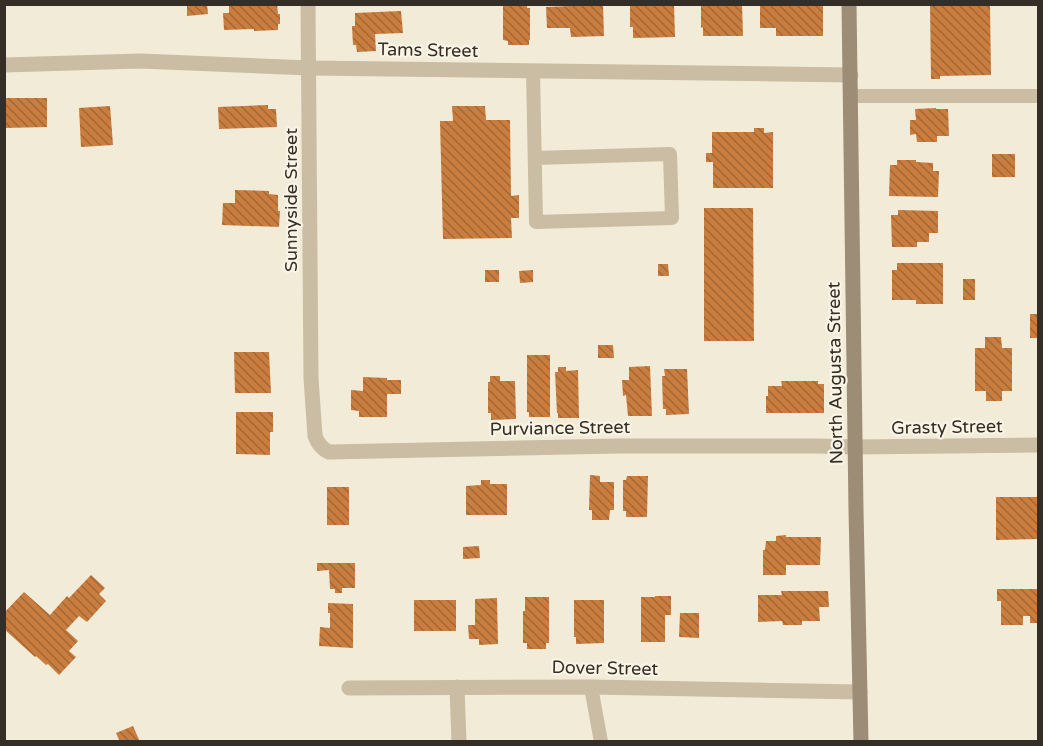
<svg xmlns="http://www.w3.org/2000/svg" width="1043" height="746" font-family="'Varela Round',sans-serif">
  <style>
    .building { fill: url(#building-back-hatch) }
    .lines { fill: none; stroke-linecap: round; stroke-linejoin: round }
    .lane { stroke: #cabda4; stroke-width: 14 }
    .street { stroke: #cabda4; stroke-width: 15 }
    .secondary { stroke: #9d8c76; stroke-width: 15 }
    .labels { text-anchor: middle; stroke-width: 4.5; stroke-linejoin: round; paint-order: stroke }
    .street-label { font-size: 18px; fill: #352e26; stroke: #f9f4e5 }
  </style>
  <defs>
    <pattern id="building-back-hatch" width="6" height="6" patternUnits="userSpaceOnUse" patternTransform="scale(1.5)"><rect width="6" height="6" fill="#c97d3f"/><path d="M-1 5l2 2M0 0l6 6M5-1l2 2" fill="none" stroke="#a46735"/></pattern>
  </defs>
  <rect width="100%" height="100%" fill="#f2ebd8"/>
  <g class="building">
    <path d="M187,4H207L208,14L187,16Z"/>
    <path d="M229,4H277L278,14H280V24H278V30L254,31V29L224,30L223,13H229Z"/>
    <path d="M503,4H527V8H530V40H529V45H508V41L503,40Z"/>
    <path d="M570,4H603L604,36L571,37L570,28H547L546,7L570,6Z"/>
    <path d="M639,4H674L675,37L633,38V27H630V6H639Z"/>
    <path d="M701,4H742L743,36H703V27L701,28Z"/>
    <path d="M760,4H823V36H776V28H760Z"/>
    <path d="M930,4H990L991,75L940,76V79H931Z"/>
    <path d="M401,11L403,33L375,34L376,51L357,52L356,45H353L352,26H355V13Z"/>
    <path d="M4,98H47V127L4,128Z"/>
    <path d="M268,105V109H276L277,127L219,129L218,107Z"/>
    <path d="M110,106L113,145L81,147L79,108Z"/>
    <path d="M452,106H485L486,120H510L511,196L519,195V218H511L512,238L443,239L440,121H453Z"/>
    <path d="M936,108V109H948L949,136H937V142H917L916,134L910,135V120H916L915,109Z"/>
    <path d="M754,128H764V133L773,132V188H713V162H706V153H712V132H754Z"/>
    <rect x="992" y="154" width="23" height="23"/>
    <path d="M897,160H916V162L933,163V171H939L938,197L889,196L890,165H897Z"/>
    <path d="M235,190L269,191V194L278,195V211H280L279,227L222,225L223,203H235Z"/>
    <path d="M704,208H753L754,341H704Z"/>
    <path d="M898,210L938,211V233H929V242H917V247H892L891,215H898Z"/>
    <path d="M897,263H943V304H916V300H892V270H897Z"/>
    <path d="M658,264H668L669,276H658Z"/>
    <rect x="485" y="270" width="14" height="12"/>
    <path d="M533,270V282L520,283L519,271Z"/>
    <rect x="963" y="279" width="12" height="21"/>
    <rect x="1030" y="314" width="8" height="24"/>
    <path d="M985,337H1001L1002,348H1012V391H1002V401H986V391H975V348H985Z"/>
    <path d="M598,345H613L614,358H598Z"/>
    <path d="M234,352H269L271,393H235Z"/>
    <path d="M527,355H550V417H529V412H527Z"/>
    <path d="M650,366L652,416H628L626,395L623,396L622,380H629V367Z"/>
    <path d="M558,367H566V371L578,370L579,418H558V413H557L555,372H558Z"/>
    <path d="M664,369H687L689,414L666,415V409H663L662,376H665Z"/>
    <path d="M490,376H500V381H515L516,419L491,420V413H488V382H490Z"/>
    <path d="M363,377L387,378V380H401V394H387V417H359V411L351,410V390L363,391Z"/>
    <path d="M781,381H818V384H824V413H766V396H768V386H782Z"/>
    <path d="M236,412H273V432H270V455L236,454Z"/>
    <path d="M590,475L600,476V482H614V510H610L609,520H592V510H589Z"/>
    <path d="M627,476H648L647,517H626V511H623V480H626Z"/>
    <path d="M481,480H490V484H507V515H466V486L481,485Z"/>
    <rect x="327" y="487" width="22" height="38"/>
    <path d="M996,497H1038V539L996,540Z"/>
    <path d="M786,535V537H821L820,565H786V575H763V550H765L766,541H776V536Z"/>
    <path d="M479,546L480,558L463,559V547Z"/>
    <path d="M317,563H355V588H342V593H335V589H330L329,570L317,571Z"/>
    <path d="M91,575L105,588L99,594L106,601L87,622L79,616L66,630L78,641L69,651L76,657L59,675L48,664L46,665L36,656L35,657L4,629V613L24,592L50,615L67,596L69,598Z"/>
    <path d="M997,589H1038V623H1030V616H1023V625H1001V601H997Z"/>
    <path d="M781,591H828L829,607H819L820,621H802V625H783L782,621L758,622V595H782Z"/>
    <path d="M655,596H671V615H665V642H641V597H655Z"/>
    <path d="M525,597H549V643H546V649H527V643H523V611H525Z"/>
    <path d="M497,598L498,644L479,645V639H469L468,625H475V599Z"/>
    <rect x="414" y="600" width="42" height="31"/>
    <path d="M574,600H604V643L576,644V637H574Z"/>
    <path d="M328,603L353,604V648L319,646L320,627L330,628V613H328Z"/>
    <path d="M680,613H699V638L679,637Z"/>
    <path d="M133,726L140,742H120L116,733Z"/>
  </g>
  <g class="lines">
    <g class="lane">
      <path d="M533,71L536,222L672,218L670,154L535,158"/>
      <path d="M851,96H1038"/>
      <path d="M591,687L601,742"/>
    </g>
    <g class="street">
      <path d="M308,4L311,378L315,436C318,444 322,449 329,452L618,446H818L855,447L1038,445"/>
      <path d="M4,65L140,61L310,68L851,75"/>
      <path d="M457,687L459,742"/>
      <path d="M349,688L591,687L860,692"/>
    </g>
    <path class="secondary" d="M849,4L856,510L861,742"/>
  </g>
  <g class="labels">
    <g class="street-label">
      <text transform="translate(428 50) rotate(1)" y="6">Tams Street</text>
      <text transform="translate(291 200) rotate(-90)" y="6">Sunnyside Street</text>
      <text transform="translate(835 373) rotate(-91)" y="6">North Augusta Street</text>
      <text transform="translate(947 427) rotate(-1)" y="6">Grasty Street</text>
      <text transform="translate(560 428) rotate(-1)" y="6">Purviance Street</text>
      <text transform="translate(605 668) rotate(1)" y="6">Dover Street</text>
    </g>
  </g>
  <rect width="1043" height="746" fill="none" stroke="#352e26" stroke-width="12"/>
</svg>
